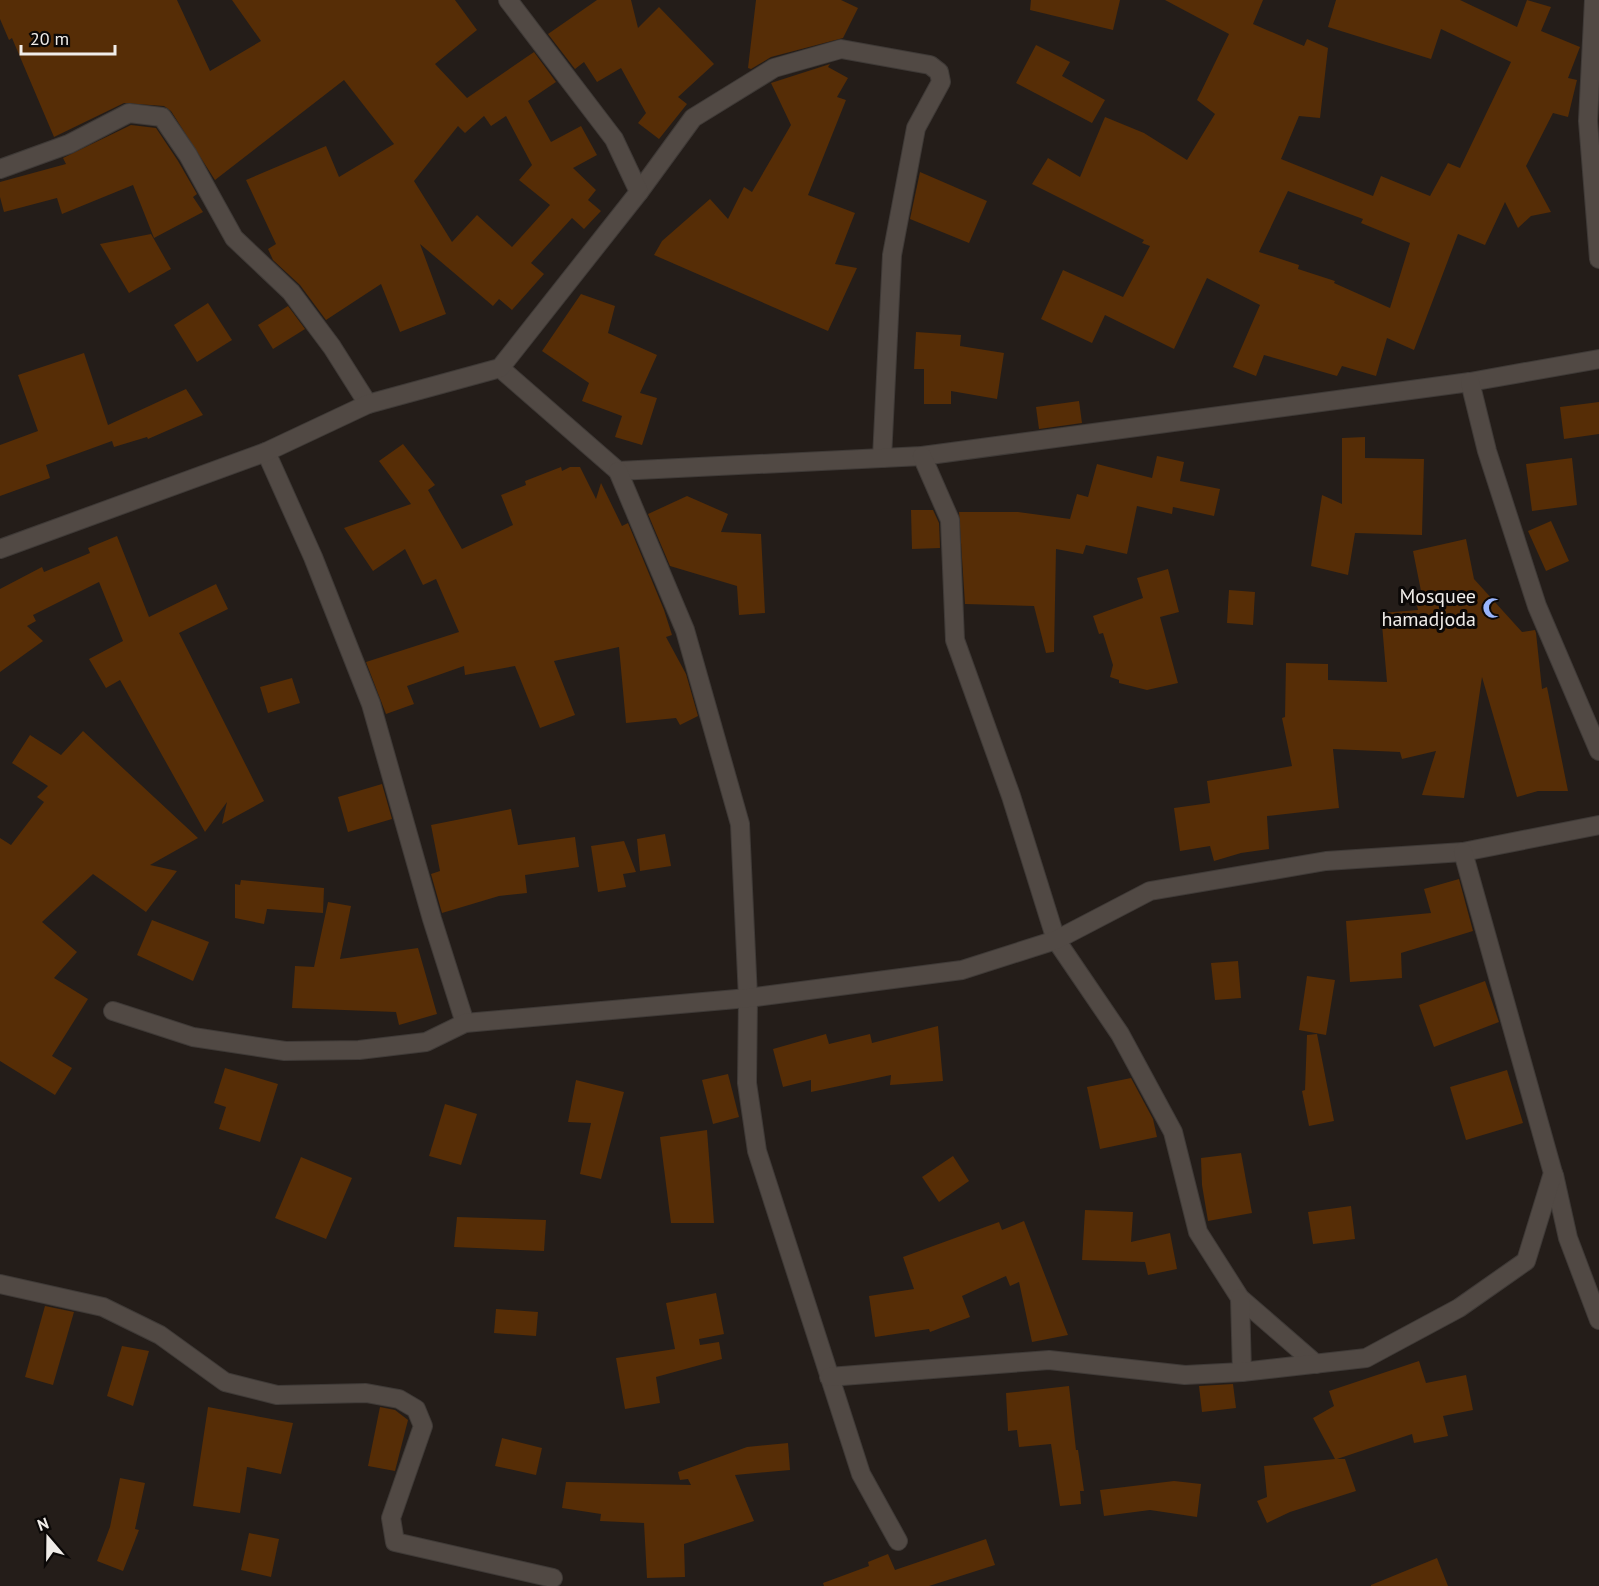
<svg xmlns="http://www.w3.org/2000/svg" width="1599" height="1586" font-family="'PT Sans',sans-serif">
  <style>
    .building { fill: #562d06; fill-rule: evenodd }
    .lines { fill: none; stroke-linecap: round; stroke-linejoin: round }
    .minor-casing { stroke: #3f3a37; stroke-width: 20 }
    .minor { stroke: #514944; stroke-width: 18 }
    .labels { text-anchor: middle; stroke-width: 6; stroke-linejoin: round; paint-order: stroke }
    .poi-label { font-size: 20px; fill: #f1ede9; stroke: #0b0807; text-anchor: end }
  </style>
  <rect width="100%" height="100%" fill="#241d19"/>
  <g class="building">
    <path d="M0,0H177L210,71L261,41L232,0H455L477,30L435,64L467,98L534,52L556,82L528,101L551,142L581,126L597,155L573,168L596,190L588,200L601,211L584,229L572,218L531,263L544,274L512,310L499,299L493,306L420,244L446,314L400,332L381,284L326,320L300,285L273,260L268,249L276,244L246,180L326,146L339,177L394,144L344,80L215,180L171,111L164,106L124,103L54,137L12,38L9,40L0,19ZM484,116L491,126L506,116L532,165L519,180L550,205L512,247L477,215L452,242L414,181L458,126L465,133Z"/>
    <path d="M597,0H631L638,28L659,7L714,64L678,97L687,104L659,139L638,123L646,113L621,68L597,82L584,62L575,69L548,34Z"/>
    <path d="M756,0H841L858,8L843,38L771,57L751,69L748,68Z"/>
    <path d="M1031,0H1120L1113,30L1030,10Z"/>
    <path d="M1165,0H1263L1253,24L1304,46L1307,39L1328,48L1320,118L1299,116L1281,159L1373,196L1381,176L1430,196L1448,163L1460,168L1511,62L1441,29L1431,59L1328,27L1336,0H1460L1517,27L1527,0L1551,7L1541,31L1580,47L1568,78L1577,80L1568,117L1553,113L1526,166L1551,212L1531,216L1518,228L1505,202L1485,245L1458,234L1414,350L1387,338L1376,376L1342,366L1337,376L1264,355L1256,376L1233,367L1260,305L1207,278L1174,349L1105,315L1092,343L1041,319L1063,270L1123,297L1150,246L1142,243L1144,240L1032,184L1048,158L1080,177L1105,117L1144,133L1187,160L1215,114L1197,100L1229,34ZM1288,191L1363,219L1361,223L1410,243L1390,308L1334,283L1335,281L1298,269L1299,265L1259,252Z"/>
    <path d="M1036,45L1070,62L1062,76L1105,100L1092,123L1016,83Z"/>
    <path d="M830,64L828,67L848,78L837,97L846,100L808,195L855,213L835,264L857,268L828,331L654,255L662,241L710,199L728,219L744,187L752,192L791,125L771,83Z"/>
    <path d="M131,125L156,128L178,161L197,194L193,197L203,212L154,238L133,185L62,214L57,198L4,212L0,197V182L66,164L63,158Z"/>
    <path d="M920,172L987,201L969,243L910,219Z"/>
    <path d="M151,234L171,269L129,293L100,244Z"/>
    <path d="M581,294L615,306L608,333L657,355L640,393L657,398L642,445L615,437L622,416L582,401L589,383L542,351Z"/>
    <path d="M208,303L232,340L197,362L174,325Z"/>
    <path d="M288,306L305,329L273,349L258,325Z"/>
    <path d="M916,332L961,335L960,346L1004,353L997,399L951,391V404H924V369H914Z"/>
    <path d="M84,353L108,425L186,389L203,415L148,439L147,437L114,447L112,441L46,465L50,478L0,496V445L38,431L18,375Z"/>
    <path d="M1079,401L1082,423L1039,429L1036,407Z"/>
    <path d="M1599,402V434L1564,439L1560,407Z"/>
    <path d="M1365,437V458L1424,459L1422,535L1355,533L1348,575L1311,566L1322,495L1342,504V438Z"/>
    <path d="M403,444L435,485L428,490L462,549L513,525L501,495L526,485L525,481L561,467L562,471L570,467H580L596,499L601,483L622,526L628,523L664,610L672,635L666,637L686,674L698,716L680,725L676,718L626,723L619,647L554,661L575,715L540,728L515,666L465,675L464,666L407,686L414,704L386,714L366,662L459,632L436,579L423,585L405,549L373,571L344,528L411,504L379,461Z"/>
    <path d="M1157,456L1184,462L1180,481L1220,489L1214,516L1173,507L1172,514L1137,506L1127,554L1086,545L1083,554L1056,549L1054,652L1046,653L1034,606L965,604L959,512H1018L1070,519L1077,494L1088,497L1097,464L1152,478Z"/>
    <path d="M1572,458L1577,505L1532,511L1526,464Z"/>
    <path d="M687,496L728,514L721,532L761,534L765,613L739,615L737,586L670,566L648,514Z"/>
    <path d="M911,510H933L939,523L940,548L912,549Z"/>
    <path d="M1551,521L1569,561L1546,571L1528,531Z"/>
    <path d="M117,536L149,617L216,584L228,609L179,633L264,801L222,824L227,802L205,832L120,680L106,688L89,659L123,641L99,582L33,615L36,621L27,626L43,641L0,672V589L42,567L44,572L90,553L88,548Z"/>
    <path d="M1466,539L1474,579L1522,632L1535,630L1536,633L1542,689L1547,687L1568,791H1538L1517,797L1482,677L1464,798L1422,795L1436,751L1402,759L1400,752L1333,749L1339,808L1267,816L1269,849L1241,853L1214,861L1210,846L1180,851L1174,808L1210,803L1207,781L1292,766L1282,718L1285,717L1286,663L1328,664V680L1387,682L1381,613L1418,610L1415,598L1422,596L1413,551Z"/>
    <path d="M1168,569L1179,612L1160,617L1178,683L1147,690L1119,683V680L1110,677L1113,665L1103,633L1099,634L1093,616L1143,598L1137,578Z"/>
    <path d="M1229,590L1255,592L1253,625L1227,623Z"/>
    <path d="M292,678L300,703L268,713L260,687Z"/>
    <path d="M83,731L198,838L150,865L177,871L146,912L93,874L42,922L77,952L54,978L88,999L52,1056L72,1068L55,1095L0,1061V838L11,845L44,802L37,797L48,786L12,763L30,735L61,755Z"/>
    <path d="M382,784L392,819L348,832L338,797Z"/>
    <path d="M511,809L518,845L575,837L579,867L525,875L527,893L499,896L442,913L431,874L440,871L431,825Z"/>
    <path d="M665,834L671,866L640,871L637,839Z"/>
    <path d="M624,841L636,872L623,874L626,887L598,892L591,846Z"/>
    <path d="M1459,879L1473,931L1401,953L1402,978L1350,982L1346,921L1431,913L1424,889Z"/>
    <path d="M241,880L324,888L323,913L267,909L264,924L235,918V884L240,885Z"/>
    <path d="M328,902L351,906L340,959L418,948L437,1014L399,1025L396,1012L292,1008L295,966L314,967Z"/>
    <path d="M152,920L209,942L193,981L137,955Z"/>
    <path d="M1238,961L1241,998L1215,1000L1211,963Z"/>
    <path d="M1307,976L1335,980L1326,1035L1299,1030Z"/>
    <path d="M1485,981L1499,1022L1434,1047L1419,1005Z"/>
    <path d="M938,1026L943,1081L890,1085L891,1075L811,1092V1080L783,1087L773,1049L826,1034L829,1044L870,1034L872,1043Z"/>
    <path d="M1317,1034L1334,1121L1309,1126L1302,1091L1305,1090L1307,1035Z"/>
    <path d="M225,1068L278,1084L260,1142L219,1129L226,1107L214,1103Z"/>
    <path d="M1507,1070L1523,1123L1466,1140L1450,1087Z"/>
    <path d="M728,1074L739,1117L713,1124L702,1080Z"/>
    <path d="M1131,1078L1153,1119L1157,1137L1100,1149L1087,1087Z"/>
    <path d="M576,1080L624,1092L601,1179L580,1174L591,1123L568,1122Z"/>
    <path d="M445,1104L477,1114L461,1165L429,1156Z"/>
    <path d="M707,1130L714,1223H671L660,1137Z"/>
    <path d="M1241,1153L1252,1213L1208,1221L1202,1185L1201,1158Z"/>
    <path d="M953,1156L969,1181L939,1202L922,1177Z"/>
    <path d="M301,1157L352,1178L326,1239L275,1218Z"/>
    <path d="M1351,1206L1355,1239L1313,1244L1308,1212Z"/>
    <path d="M1085,1210L1133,1212L1131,1242L1170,1233L1177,1269L1148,1275L1145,1262L1082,1260Z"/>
    <path d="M457,1217L546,1220L544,1251L454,1247Z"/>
    <path d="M1024,1221L1068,1335L1032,1342L1019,1282L1010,1286L1006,1276L962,1296L970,1317L930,1332L929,1329L875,1337L869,1296L914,1289L903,1257L999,1222L1002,1230Z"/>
    <path d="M716,1293L724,1334L699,1339L700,1345L719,1342L722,1359L656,1377L660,1403L625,1409L616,1358L675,1349L666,1303Z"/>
    <path d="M45,1306L74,1312L53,1385L25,1377Z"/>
    <path d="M496,1309L538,1312L536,1336L494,1333Z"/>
    <path d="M122,1346L149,1351L133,1406L107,1396Z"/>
    <path d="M1419,1361L1426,1383L1466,1375L1473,1410L1443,1416L1448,1436L1414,1443L1412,1434L1337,1459H1345L1356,1491L1290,1512L1267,1523L1257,1501L1267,1497L1264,1466L1335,1459L1313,1418L1334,1406L1329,1391Z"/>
    <path d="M1233,1384L1236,1408L1202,1412L1199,1386Z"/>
    <path d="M1069,1386L1076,1450H1078L1084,1491H1080L1081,1504L1060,1506L1051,1444L1019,1447L1017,1430L1008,1431L1006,1393Z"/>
    <path d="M208,1407L293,1423L281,1474L247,1467L240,1513L193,1506Z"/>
    <path d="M380,1407L395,1410L408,1420L395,1471L368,1466Z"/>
    <path d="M502,1438L542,1448L536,1475L495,1466Z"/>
    <path d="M788,1443L790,1470L735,1475L754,1521L684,1544L685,1577L647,1578L644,1523L600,1521L601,1514L562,1508L566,1482L691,1485L688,1479L680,1480L678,1472L747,1447Z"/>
    <path d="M120,1478L145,1483L135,1529L139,1530L123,1571L97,1561L110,1527Z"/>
    <path d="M1174,1481L1201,1484L1197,1517L1150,1510L1104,1516L1100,1490Z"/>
    <path d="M249,1533L279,1539L271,1577L241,1570Z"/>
    <path d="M986,1539L995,1565L929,1586H824L823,1583L869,1566L868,1562L888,1554L895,1570Z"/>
    <path d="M1437,1558L1448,1586H1371V1585Z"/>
  </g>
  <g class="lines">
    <g class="minor-casing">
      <g id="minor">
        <path d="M1594,0L1588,121L1599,259"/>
        <path d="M0,169L69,144L129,113L162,117L188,155L234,238L291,292L332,347L368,404"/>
        <path d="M639,192L693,118L774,68L841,49L930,65L939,72L941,82L916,128L892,255L882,458"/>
        <path d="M500,368L618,471L922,456L1470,382L1599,359"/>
        <path d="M1470,382L1487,451L1537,606L1599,751"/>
        <path d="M266,452L313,557L371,704L432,919L465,1023"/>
        <path d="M922,456L950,520L955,640L1011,796L1056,940L1120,1034L1173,1132L1198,1232L1240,1298L1316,1364"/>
        <path d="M618,471L685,630L740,824L748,998L747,1083L757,1151L861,1474L898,1541"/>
        <path d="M0,549L266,452L368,404L500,368L639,192L614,139L508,0"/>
        <path d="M113,1011L193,1037L285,1051L359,1050L426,1042L465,1023L748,998L962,970L1056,940L1150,891L1326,861L1463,852L1599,825"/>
        <path d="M1554,1175L1568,1238L1599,1320"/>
        <path d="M0,1284L103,1307L160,1335L225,1382L277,1395L366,1393L399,1399L416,1409L423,1426L391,1518L395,1542L553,1578"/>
        <path d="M1240,1298L1242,1372"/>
        <path d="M829,1377L1049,1360L1185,1375L1242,1372L1366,1358L1459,1308L1526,1261L1553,1173L1463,852"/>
      </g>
    </g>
    <use href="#minor" class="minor"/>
  </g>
  <defs>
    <g id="mosque-bare" transform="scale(1.62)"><path d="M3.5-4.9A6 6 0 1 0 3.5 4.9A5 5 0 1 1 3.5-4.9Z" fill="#99b5fd" stroke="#0b0807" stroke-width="2.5" paint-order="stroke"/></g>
  </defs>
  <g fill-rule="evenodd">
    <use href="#mosque-bare" x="1493" y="608"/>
  </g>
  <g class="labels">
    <g class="poi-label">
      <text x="1476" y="603">Mosquee<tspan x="1476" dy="23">hamadjoda</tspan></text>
    </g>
  </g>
  <g transform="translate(48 1538) rotate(340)" stroke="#0b0807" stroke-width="4.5" paint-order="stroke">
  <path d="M0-4.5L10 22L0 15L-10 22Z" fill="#f1ede9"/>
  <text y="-9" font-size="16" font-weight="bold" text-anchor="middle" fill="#f1ede9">N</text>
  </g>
  <path d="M21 45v9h94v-9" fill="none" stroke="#f1ede9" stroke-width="3"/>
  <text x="30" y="45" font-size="18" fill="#f1ede9" stroke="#0b0807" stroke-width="4.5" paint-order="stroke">20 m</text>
</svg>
